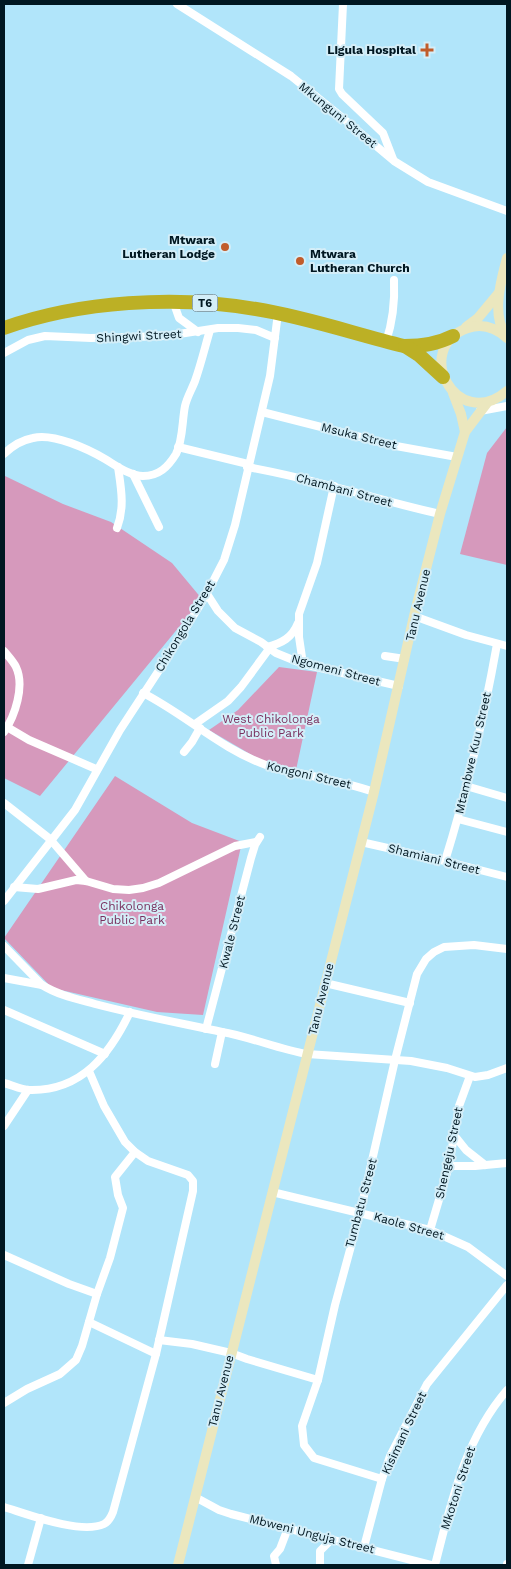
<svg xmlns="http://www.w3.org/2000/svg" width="511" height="1569" font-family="'Work Sans',sans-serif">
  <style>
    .green { fill: #d699bc }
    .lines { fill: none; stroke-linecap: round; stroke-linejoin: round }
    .street { stroke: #fff; stroke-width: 8 }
    .secondary { stroke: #ebe7be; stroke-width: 10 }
    .highway { stroke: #bcb025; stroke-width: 14 }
    .poi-dot { fill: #c15c2b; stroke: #d4eef8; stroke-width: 2 }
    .labels { text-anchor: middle; stroke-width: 4; stroke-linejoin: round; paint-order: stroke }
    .shield { fill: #d4eef8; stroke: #405862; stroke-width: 1 }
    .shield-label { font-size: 11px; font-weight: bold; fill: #001721 }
    .poi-label { font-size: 12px; font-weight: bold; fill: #001721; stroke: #d4eef8; text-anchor: end }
    .street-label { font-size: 12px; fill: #001721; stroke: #d4eef8 }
    .park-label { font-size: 12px; fill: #79305e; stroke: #d4eef8 }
  </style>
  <rect width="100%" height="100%" fill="#b1e5fa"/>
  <g class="green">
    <path d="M507,427V565L460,554L487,453Z"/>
    <path d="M5,476L63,504L111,522L172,563L202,599L40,796L4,778Z"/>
    <path d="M279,667L317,672L296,770L262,761L209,730L238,710Z"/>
    <path d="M115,776L192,823L242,842L203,1015L157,1012L52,988L4,938Z"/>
  </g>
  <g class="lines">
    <g class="street">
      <path d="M177,4L291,76L338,114L394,161L428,182L507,211"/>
      <path d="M343,4L339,89L342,94L383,133L393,159"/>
      <path d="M173,301L179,318L198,332"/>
      <path d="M386,342C393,321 395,302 394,280"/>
      <path d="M4,353L28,340L45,336L91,338L166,336L218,328H238L256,330L275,338"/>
      <path d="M480,411L507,406"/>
      <path d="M262,412L396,446L457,457"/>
      <path d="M178,447L248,464"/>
      <path d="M4,454C12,446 22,440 33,438C54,433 88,449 105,459C117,466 130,476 143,476C159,476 168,467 176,454C183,441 182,421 185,406C187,397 192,389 195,381C201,364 205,347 210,330"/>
      <path d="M247,467C313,478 376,500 440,514"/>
      <path d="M133,474L159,527"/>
      <path d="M117,528C125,507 121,488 118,467"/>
      <path d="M207,594L218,611L235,628L261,642L276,653L303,664L399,686"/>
      <path d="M414,616L466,635L507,646"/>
      <path d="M267,647C282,643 292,638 298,623"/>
      <path d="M4,651C8,656 13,661 16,667C25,686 15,716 4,732"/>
      <path d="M385,656L405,659"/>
      <path d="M303,664L299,637V614L317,563L334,486"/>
      <path d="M143,693C186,715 221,749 266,765C278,770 291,771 303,774C327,779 351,784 374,792"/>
      <path d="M195,724L228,701L241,687L269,649"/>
      <path d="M7,727L29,740L96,769"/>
      <path d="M184,752L192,742L200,728"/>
      <path d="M466,786L507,798"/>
      <path d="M4,803L50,839L86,881"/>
      <path d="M458,819L507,832"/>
      <path d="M361,842L445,861L507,877"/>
      <path d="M445,861C467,790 484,717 497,644"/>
      <path d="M14,887L38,889L76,880L86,881L113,889L129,890L143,888L159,883L235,846L256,842"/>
      <path d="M4,901L75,810L120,730L169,655L205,597L224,560L235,525L270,376L278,313"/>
      <path d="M4,946L42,985C58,995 77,999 95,1004C137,1015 180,1023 222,1032C251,1037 278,1049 307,1054L411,1061L447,1068L475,1077L488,1075L507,1068"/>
      <path d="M4,978L42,985"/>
      <path d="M325,983L410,1003"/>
      <path d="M4,1010L105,1054"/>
      <path d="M206,1029L251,858L255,845L260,837"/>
      <path d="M215,1064L222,1032"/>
      <path d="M4,1083C12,1085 21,1090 30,1090C82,1091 110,1054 130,1012"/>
      <path d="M4,1126L28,1090"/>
      <path d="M454,1135L466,1150L485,1165"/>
      <path d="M449,1166H475L507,1163"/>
      <path d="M272,1192L430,1230L468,1247L507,1276"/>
      <path d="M430,1230L449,1166L459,1106L470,1076"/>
      <path d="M4,1255L69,1284L97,1294"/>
      <path d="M89,1322L156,1354"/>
      <path d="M159,1340L192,1344L231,1353L247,1359L318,1380"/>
      <path d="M4,1403L27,1389L60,1374L76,1360L82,1346L97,1294L110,1258L123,1208L118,1195L115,1177L135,1152"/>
      <path d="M382,1479L314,1458L304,1445L302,1426L318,1380L335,1305L360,1213L395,1060L417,974L426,959L434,952L444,947L474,945L507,949"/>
      <path d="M195,1497L219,1510L231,1514L431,1565"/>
      <path d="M4,1507C27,1514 81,1535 104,1524C108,1522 111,1517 113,1512L156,1354L193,1191V1181L188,1175L148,1161L135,1152L125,1142L104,1106L89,1071"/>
      <path d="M364,1547L382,1479L390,1456L427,1384L507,1285"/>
      <path d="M28,1565L41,1518"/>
      <path d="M276,1565L274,1556L280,1549L288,1528"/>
      <path d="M320,1565V1551L332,1539"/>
      <path d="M435,1565C451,1503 464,1440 507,1390"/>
      <path d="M507,1565V1564"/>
    </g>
    <g class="secondary">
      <path d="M466,327L478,318L498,294"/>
      <path d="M506,336C491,314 501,281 507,258"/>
      <path d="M507,338C496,328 483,323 468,328C411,347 456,434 507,391"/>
      <path d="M453,393L461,414L465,432"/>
      <path d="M178,1565L374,792L414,616L440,514L465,432L487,403"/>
    </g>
    <g class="highway">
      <path d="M4,328C80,301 176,295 256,309C306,317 355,334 404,346C423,346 437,344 453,336"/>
      <path d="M405,346L419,355L443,377"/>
    </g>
  </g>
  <g class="poi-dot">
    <path d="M424.5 42.5h5v5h5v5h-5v5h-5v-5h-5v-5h5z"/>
    <circle cx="225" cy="247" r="5"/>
    <circle cx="300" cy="261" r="5"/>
  </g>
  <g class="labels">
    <rect class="shield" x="192.5" y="294.5" width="25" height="17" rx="4"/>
    <g class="shield-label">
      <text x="205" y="307">T6</text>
    </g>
    <g class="poi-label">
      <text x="416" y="54">Ligula Hospital</text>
      <text x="215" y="244">Mtwara<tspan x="215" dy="14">Lutheran Lodge</tspan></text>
      <text x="310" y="258" text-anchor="start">Mtwara<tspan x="310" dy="14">Lutheran Church</tspan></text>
    </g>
    <g class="street-label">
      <text transform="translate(338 115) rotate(39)" y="4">Mkunguni Street</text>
      <text transform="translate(139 336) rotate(-3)" y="4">Shingwi Street</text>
      <text transform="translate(359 436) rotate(14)" y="4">Msuka Street</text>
      <text transform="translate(344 490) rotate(15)" y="4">Chambani Street</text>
      <text transform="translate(418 605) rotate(-77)" y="4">Tanu Avenue</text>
      <text transform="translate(185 626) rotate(-59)" y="4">Chikongola Street</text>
      <text transform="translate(336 670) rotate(15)" y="4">Ngomeni Street</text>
      <text transform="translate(473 753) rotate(-77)" y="4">Mtambwe Kuu Street</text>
      <text transform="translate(309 775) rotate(13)" y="4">Kongoni Street</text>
      <text transform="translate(434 859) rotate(14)" y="4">Shamiani Street</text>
      <text transform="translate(232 932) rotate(-76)" y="4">Kwale Street</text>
      <text transform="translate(321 999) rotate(-76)" y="4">Tanu Avenue</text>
      <text transform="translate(449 1153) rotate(-78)" y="4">Shengeju Street</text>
      <text transform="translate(361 1203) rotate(-75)" y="4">Tumbatu Street</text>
      <text transform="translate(409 1226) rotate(16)" y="4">Kaole Street</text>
      <text transform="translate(221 1391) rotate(-76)" y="4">Tanu Avenue</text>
      <text transform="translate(404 1433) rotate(-65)" y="4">Kisimani Street</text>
      <text transform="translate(458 1488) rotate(-72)" y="4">Mkotoni Street</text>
      <text transform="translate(312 1534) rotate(14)" y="4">Mbweni Unguja Street</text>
    </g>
    <g class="park-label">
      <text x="271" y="723">West Chikolonga<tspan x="271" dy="14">Public Park</tspan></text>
      <text x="132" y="910">Chikolonga<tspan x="132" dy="14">Public Park</tspan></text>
    </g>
  </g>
  <rect width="511" height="1569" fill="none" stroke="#001721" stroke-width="10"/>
</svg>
